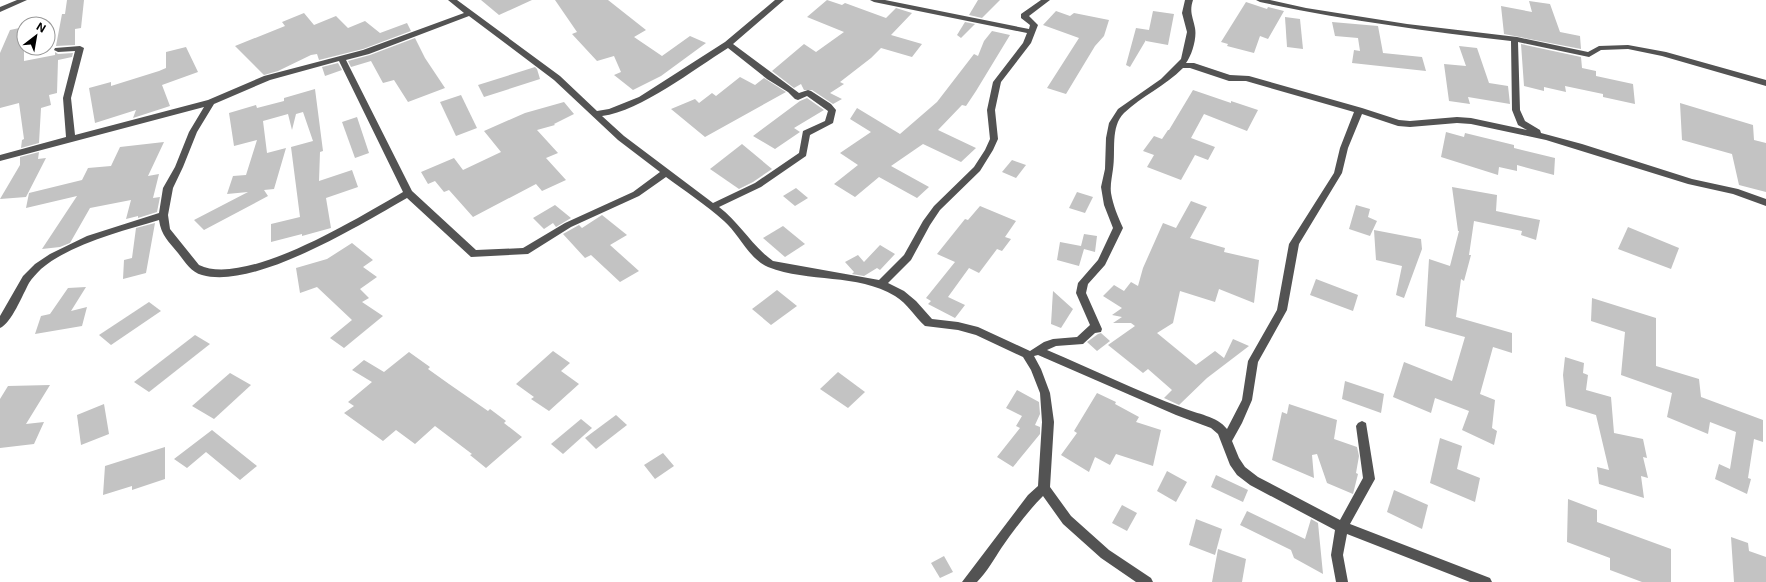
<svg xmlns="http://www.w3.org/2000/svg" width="1766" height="582" font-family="Inter,sans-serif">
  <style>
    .building { fill: #c3c3c3 }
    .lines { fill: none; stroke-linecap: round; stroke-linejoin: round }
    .minor { fill: #535353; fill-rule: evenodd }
  </style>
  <rect width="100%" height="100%" fill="#fff"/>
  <g class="building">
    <path d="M67,0H84L81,28L75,29V45L56,46L62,14H65Z"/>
    <path d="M481,0H532L499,15Z"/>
    <path d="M555,0H608L646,30L634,37L662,56L690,36L706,43L661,76L633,90L614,75L621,72L614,56L597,61L572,34L577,32Z"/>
    <path d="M827,0L842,5L845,3L886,18L896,8L912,13L891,35L922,44L912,57L881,48L871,58L840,82L844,84L830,93L842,99L833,104L812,90H804L801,84L794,88L772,71L804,44L816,52L844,32L807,17Z"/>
    <path d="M978,0H1000L982,18L969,15Z"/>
    <path d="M1529,1L1550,4L1560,32L1580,36L1581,49L1504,34L1501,6L1532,12Z"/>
    <path d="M1246,2L1267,9L1268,7L1284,11L1268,39L1260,36L1254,53L1227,46L1228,44L1221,42Z"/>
    <path d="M1056,11L1070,16L1074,13L1109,20L1104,36L1095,46L1066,94L1047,88L1079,38L1043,25Z"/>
    <path d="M1153,11L1174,14L1168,45L1146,41V40L1130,67L1126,65L1136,28L1149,30Z"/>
    <path d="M304,13L314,25L336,16L348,28L365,21L380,33L407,23L411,31L363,49L319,60L317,54L311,55L278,71L264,75L235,46L285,26L282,22Z"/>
    <path d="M1285,17L1300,19L1303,49L1287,47Z"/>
    <path d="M965,22L975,24L961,38L957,35Z"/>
    <path d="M1332,22L1378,26L1383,53L1422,57L1426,71L1352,63L1354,50L1360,51L1358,38L1335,36Z"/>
    <path d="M24,27V61L55,55V52L58,54L73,53L72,57L58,60L57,93L49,95L51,105L41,108L39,143L21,148L22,140L24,139L19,103L0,108V53L10,30Z"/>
    <path d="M992,31L1010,35L976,91L966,106L962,105L938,130L976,148L961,162L923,144L891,166L929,187L917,198L879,177L855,197L834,184L858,165L840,153L871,132L850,119L857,108L900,134L937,102L974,54L978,56L984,41Z"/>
    <path d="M415,38L425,58L445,88L408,102L394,80L383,83L371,61L351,67L348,61L370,55Z"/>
    <path d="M1521,44L1581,57L1582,68L1596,71V76L1633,84L1635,104L1603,97V94L1565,86L1566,92L1544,87V91L1524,86Z"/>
    <path d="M1459,46L1477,48L1489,83L1508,86L1510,104L1468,97L1470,104L1449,101L1444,64L1466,66Z"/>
    <path d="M186,47L198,72L162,85L170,106L133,118L136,110L95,123L89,88L111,82V86L159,71L166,68V52Z"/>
    <path d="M338,63L342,70L325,76L322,67Z"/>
    <path d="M535,67L537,69L540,79L484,97L478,85Z"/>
    <path d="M740,77L755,85L764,78L786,92L705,137L671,109L695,99L699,103L712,93L716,96Z"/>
    <path d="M315,89L323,151L320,152L319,181L352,170L358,187L326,198L331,228L302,236V234L271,242V224L300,217L291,147L313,141L303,112L296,114L292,130L288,114L263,121L267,153L286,148L274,189L264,190L268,196L204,230L194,220L248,192L227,194L233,176L246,175L257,140L234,146L229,113L256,105L257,108L284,101V98Z"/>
    <path d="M1193,90L1231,103V101L1258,110L1247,131L1204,114L1191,138L1215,147L1208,160L1195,155L1181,180L1147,167L1154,155L1143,151L1154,136L1162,139L1168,130H1169Z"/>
    <path d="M461,95L477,128L456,136L440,102Z"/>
    <path d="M807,98L824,110L794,128L800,132L775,149L753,136L800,101Z"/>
    <path d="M564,102L574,114L554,124L555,125L537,130L558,153L546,158L566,180L542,191L536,184L473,217L449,190L444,192L435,181L428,184L421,172L454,158L463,170L501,152L484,131L525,113Z"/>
    <path d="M1680,103L1753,125L1754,140L1766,143V192L1739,185L1732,154L1682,140Z"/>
    <path d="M357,117L369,153L355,158L342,122Z"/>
    <path d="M1446,132L1464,137L1465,133L1514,145V148L1555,158L1554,175L1517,165V171L1499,167L1498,175L1441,157Z"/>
    <path d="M164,142L148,176L159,174L153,198L160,197L157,212L138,218V216L126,219L131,200L90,208L70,243L60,247L42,249L77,196L26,208L29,193L82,180L88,168L111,166L120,147Z"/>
    <path d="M742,144L772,169L753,182L739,189L710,169Z"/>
    <path d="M39,152L38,159L46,158L26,197L0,199L20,165V157Z"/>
    <path d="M1012,160L1026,165L1016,178L1002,172Z"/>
    <path d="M1452,187L1497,195L1496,211L1540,220L1536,240L1521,235L1522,231L1474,221L1469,255H1471L1464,281L1461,279L1456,317L1512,333V353L1493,347L1480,394L1495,400L1492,428L1497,431L1494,445L1462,430L1469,411L1435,398L1431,413L1393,397L1404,362L1452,381L1465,337L1425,326L1429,259L1450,266L1459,231H1458Z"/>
    <path d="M796,188L808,198L795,206L783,196Z"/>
    <path d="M1077,192L1093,197L1085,213L1069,208Z"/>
    <path d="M1191,201L1207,207L1190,238L1225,248L1224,252L1259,260L1254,303L1219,289L1215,302L1180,291L1173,323L1157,333L1196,365L1215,351L1224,358L1233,339L1249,346L1207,378L1179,405L1164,398L1172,390L1148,369L1143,373L1108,345L1135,326L1131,323H1113L1122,317L1112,315L1122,308L1103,296L1114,285L1124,291L1131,282L1138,286L1143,268L1163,223L1176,228Z"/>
    <path d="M555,205L571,218L556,227L553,223L544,229L533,218Z"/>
    <path d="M1356,205L1370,209L1368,217L1377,221L1370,236L1349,229Z"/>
    <path d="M980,206L1016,221L1005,237L1011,239L1002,251L997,249L979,273L969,268L948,297L965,305L955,318L928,304L931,301L926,298L955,262L937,254L965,219L968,220Z"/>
    <path d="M602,215L627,235L610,245L639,271L620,282L591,255L585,258L563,234L579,225L582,228Z"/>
    <path d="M155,223L146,273L123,279L124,260L132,258L136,228Z"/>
    <path d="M783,226L805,244L785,257L763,238Z"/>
    <path d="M1628,227L1679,248L1671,269L1618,249Z"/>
    <path d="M1374,230L1421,239L1422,249L1404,298L1396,295L1402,266L1376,260Z"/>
    <path d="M1084,234L1097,236L1095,252L1084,249L1079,266L1057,260L1060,242L1081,246Z"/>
    <path d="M352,243L373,260L363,267L377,277L360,289L369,298L362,302L383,316L344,348L330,338L352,320L317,287L300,293L296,268L327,259Z"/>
    <path d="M880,245L895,254L880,270L877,268L864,276L852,274L854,272L845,262L858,255L864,262Z"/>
    <path d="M1316,279L1358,295L1353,311L1310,295Z"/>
    <path d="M86,287L71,311L87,307L82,326L35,334L41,316L50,314L68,288Z"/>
    <path d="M777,290L797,306L771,325L752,309Z"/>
    <path d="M1053,291L1073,309L1061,328L1051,324Z"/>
    <path d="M1592,298L1656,318V366L1699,379L1701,397L1763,420V442L1754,439L1748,478L1751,479L1747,494L1715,479L1719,464L1730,469L1736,432L1710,422L1708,434L1667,417L1672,393L1621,375L1625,332L1591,321Z"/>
    <path d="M149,302L161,311L111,345L99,335Z"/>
    <path d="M1101,333L1110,341L1097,351L1087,342L1098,334Z"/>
    <path d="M195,335L210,344L149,392L134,382Z"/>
    <path d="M553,351L570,363L561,371L579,384L549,411L531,399L534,397L516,384Z"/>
    <path d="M409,352L430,367L428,369L449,384L488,411L490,409L506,421L504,423L522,437L486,468L470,455L472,454L435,426L415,444L396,430L383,441L344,413L354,406L348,402L372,382L352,370L364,360L384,372Z"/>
    <path d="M1565,357L1584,363L1583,373L1588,375L1586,390L1611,397L1614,433L1643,439L1647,458L1643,457L1648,478L1641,476L1644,498L1599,484L1597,467L1609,470L1596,415L1566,406L1563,375Z"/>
    <path d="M838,372L865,392L848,408L820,389Z"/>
    <path d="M230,373L251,385L214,419L192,406Z"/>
    <path d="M1345,381L1384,394L1381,413L1342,399Z"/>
    <path d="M50,385L26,424L44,422L34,444L0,448V399L8,386Z"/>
    <path d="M1017,390L1039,402L1040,414L1035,425L1040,427V434L1013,467L997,457L1020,428L1016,426L1022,416L1006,408Z"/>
    <path d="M1097,393L1116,402L1115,404L1139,417L1136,422L1161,430L1153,466L1116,454L1110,465L1095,457L1089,472L1061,455L1077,433L1074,431Z"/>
    <path d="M104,404L109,434L81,445L77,415Z"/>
    <path d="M1289,404L1337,420L1334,439L1357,447L1359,456L1356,473L1358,474L1353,494L1327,483L1317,454L1312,455L1314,478L1272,460L1282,412L1287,414Z"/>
    <path d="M616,415L627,425L596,449L585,438Z"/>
    <path d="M581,419L592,428L563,454L551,444Z"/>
    <path d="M212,430L257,466L240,480L206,452L187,468L174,459Z"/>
    <path d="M1440,438L1462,446L1457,469L1480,478L1475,502L1430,483Z"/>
    <path d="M165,447V479L132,490V486L103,495L105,466Z"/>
    <path d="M663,453L674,466L655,479L644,465Z"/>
    <path d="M1167,471L1187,482L1176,502L1157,491Z"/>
    <path d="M1216,475L1248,490L1243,502L1211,487Z"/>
    <path d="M1394,490L1428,505L1422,529L1387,512Z"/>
    <path d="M1568,499L1597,510V522L1671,549V582H1642L1610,570V558L1567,542Z"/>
    <path d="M1122,505L1137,513L1127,531L1112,523Z"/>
    <path d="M1247,511L1305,539L1311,519L1318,523L1323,574L1294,558L1291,550L1240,525Z"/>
    <path d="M1196,519L1222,529L1215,555L1189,545Z"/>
    <path d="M1731,537L1748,543L1749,551L1766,557V582H1734Z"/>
    <path d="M1218,549L1246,559L1242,582H1212Z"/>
    <path d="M944,556L953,572L940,578L931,563Z"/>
  </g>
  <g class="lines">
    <g class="minor">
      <path d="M17,0H27L0,12V7Z"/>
      <path d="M448,0H457L560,76L597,111L609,109L639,97L725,42L775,0H784L733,44L799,93L808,90L811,91L831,104L836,110L833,123L810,135L806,156L761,187L719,207C740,223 752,246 773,261L879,280L904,255L923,221L934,206L974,167L985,150L990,139L987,110L993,82L1023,43L1027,33L874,2L870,0H885L1029,29L1030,25L1021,18V14L1041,0H1050L1029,16L1038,25L1031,43L1001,82L995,110L998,139L993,150L980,171L940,210L930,225L911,260L888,283L904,291L916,301L932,319L958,322L978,327L1030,351L1044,342L1053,339L1077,337L1090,325L1076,293L1078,283L1098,260L1113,228L1104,205L1101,187L1105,169L1106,138L1109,123L1118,109L1161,79L1181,59L1187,32L1182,13L1185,0H1193C1189,12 1193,17 1195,28C1197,38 1192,55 1186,63H1194L1230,75L1249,76L1362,108L1399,120L1410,121L1457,117L1471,118L1527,130L1518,125L1512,110L1511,41C1427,31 1343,20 1260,2L1256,0H1270L1306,8L1407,24L1517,37L1588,52L1599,46L1628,45L1666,52L1766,80V86L1662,56L1628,49L1601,50L1589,57L1518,42L1520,110L1525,121L1540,130L1541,133L1582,144L1692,179L1738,189L1766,199V206L1733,194L1688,184L1546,140L1471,124L1457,123L1410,127L1398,126L1362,114L1348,148L1342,173L1299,244L1287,310L1258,362L1252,400L1242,423L1232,441L1239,458L1245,467L1258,477L1340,520L1363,478L1356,426L1358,423L1362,421L1366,423L1375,479L1350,524L1490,578L1492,582H1470L1347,534L1343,555L1348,582H1336L1331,555L1335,530L1250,485L1237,475L1230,465L1218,434L1211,428L1176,415L1038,355L1034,356L1041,369L1050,393L1054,422L1050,487L1071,516L1109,550L1151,578L1153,582H1136L1101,558L1063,524L1043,496C1028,511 1014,530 1002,547C994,559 987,572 977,582H962L1028,495L1038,486L1042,422L1040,393L1031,370L1023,357L976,335L958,330L925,326C915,317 908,304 895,296C857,273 809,283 768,267C749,259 739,234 724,221C706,205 685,191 666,177L639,196L571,227L528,254L471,257L407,198C361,224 255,290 202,275C191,272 185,262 178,253C169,242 161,235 159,220C123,231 70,244 41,269C37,273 32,278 29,283C23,294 11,324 0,328V316L23,276L35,264L50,254L87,236L159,213L163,188L175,167L189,132L204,107L0,161V155L66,137L63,98L75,51L58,52L54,50L55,48L80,46L84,48L71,98L75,135L208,100L264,76L363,50L464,13ZM469,16L554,80L618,140L660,172L633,192L565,223L523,248L476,250L412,191L346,60L369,54ZM728,48L767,79L788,92L795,99L798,100L807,96L828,111L825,121L803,131L799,153L755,183L713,203L624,136L602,116C641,111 694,69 728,48ZM339,61L403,192C361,216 246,288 199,265L170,229L168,215L173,188L183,167L197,132L214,104L270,80ZM1183,68H1190L1229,81H1246L1354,112L1340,148L1334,173L1289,244L1277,310L1248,361L1242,400L1227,429C1217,416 1197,414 1183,408C1137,391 1092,369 1047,350L1056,346L1083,344L1095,333L1101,332L1102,329L1086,293L1088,284L1105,265L1123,228C1118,217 1113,205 1111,193C1110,185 1112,177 1113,169C1116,151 1110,127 1124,113C1142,96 1165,86 1183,68Z"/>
    </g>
  </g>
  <g transform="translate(36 36) rotate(31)"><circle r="19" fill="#ffffff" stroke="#999999"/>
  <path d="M0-3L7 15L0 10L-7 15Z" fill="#000000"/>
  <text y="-6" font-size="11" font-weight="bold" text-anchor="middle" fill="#000000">N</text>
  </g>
</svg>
